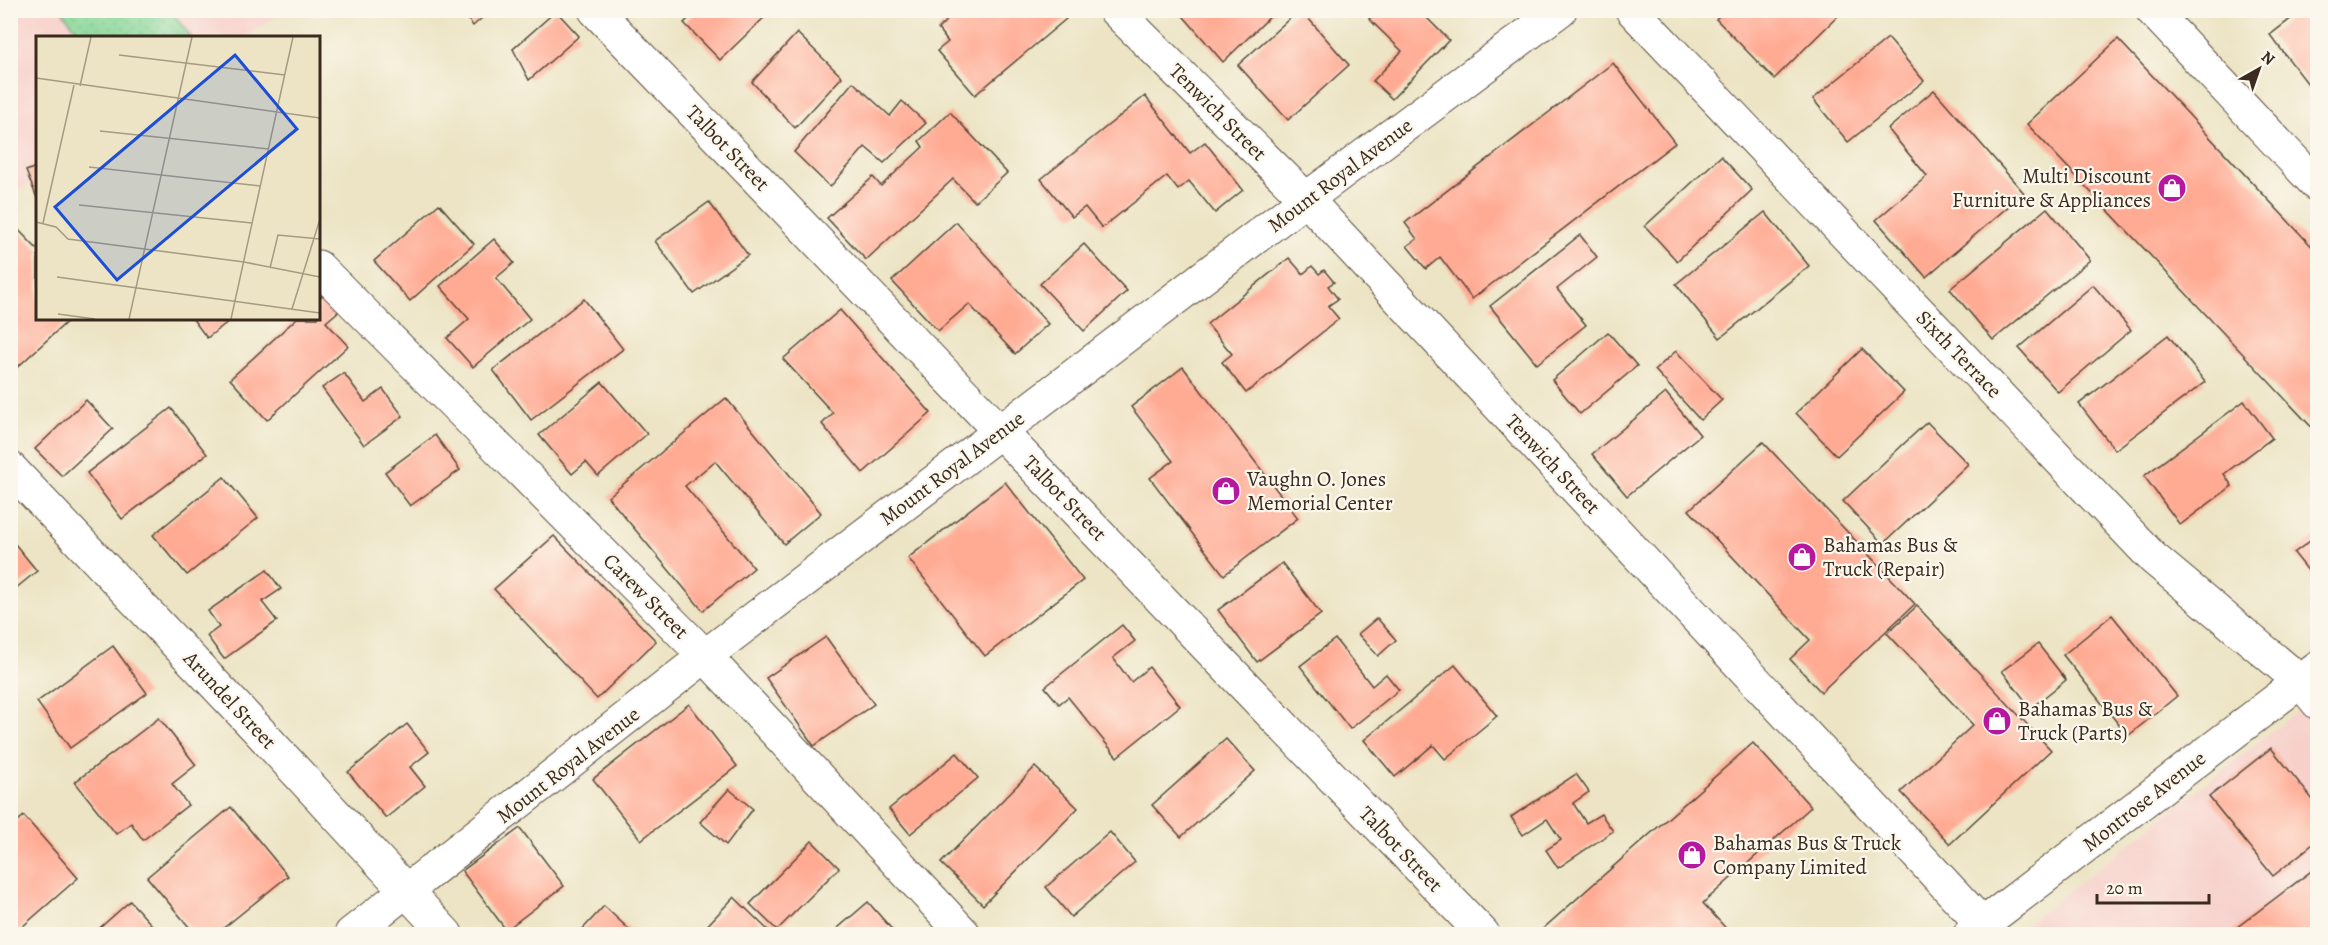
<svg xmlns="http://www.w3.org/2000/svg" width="2328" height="945" font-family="Alegreya,serif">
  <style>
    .built { fill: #f7d0ca }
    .park { fill: url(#park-dots); stroke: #60805a; stroke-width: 1.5 }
    .building { fill: #ffab94 }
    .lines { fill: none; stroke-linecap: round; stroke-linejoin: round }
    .minor-casing { stroke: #564637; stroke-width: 35 }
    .tertiary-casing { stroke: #564637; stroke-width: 35 }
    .minor { stroke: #fff; stroke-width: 33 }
    .tertiary { stroke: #fff; stroke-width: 33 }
    .labels { text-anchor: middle; stroke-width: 4.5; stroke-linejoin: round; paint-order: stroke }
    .street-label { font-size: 21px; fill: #3b2a1e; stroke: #fbf7ec }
    .poi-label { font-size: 21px; fill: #3b2a1e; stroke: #fbf7ec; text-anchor: start }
    .inset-road { fill: none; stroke: #a59a82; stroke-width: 1.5 }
    .view { fill: #1d4ed8; fill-opacity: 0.15; stroke: #1d4ed8; stroke-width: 3 }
    .inset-edge { fill: none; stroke: #3b2a1e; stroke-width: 3 }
  </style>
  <defs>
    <pattern id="park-dots" width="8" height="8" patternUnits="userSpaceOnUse" patternTransform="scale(1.5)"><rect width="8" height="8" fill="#85d697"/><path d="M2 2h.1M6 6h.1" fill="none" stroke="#74b882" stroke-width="1.8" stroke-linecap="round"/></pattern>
  </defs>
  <rect width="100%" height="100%" fill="#fbf7ec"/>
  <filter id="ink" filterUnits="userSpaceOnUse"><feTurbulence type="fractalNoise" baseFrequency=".0167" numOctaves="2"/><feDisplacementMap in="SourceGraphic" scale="12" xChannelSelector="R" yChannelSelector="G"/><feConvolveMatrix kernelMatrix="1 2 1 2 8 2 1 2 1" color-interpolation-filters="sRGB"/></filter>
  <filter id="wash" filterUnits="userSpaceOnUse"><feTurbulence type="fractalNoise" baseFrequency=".008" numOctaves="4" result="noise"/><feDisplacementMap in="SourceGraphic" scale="24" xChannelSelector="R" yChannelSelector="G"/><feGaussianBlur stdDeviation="1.35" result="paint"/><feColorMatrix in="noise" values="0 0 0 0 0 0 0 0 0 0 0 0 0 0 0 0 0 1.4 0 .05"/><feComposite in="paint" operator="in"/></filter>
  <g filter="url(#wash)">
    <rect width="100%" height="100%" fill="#ece4c4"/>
    <g class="built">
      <path d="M11,11H285L246,37L38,38L37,179L11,197Z"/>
      <path d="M2317,696V934H2014Z"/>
    </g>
    <path class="park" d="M62,11H171L191,37H82Z"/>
    <g id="blocks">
      <g class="building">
        <path d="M461,10H491L473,26Z"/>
        <path d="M697,10H772L720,60L684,23Z"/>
        <path d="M957,10H1058L1066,19L975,95L937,51L948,42L938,29Z"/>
        <path d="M1178,10H1277L1223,62Z"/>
        <path d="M1299,10H1301L1349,65L1288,120L1238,65Z"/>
        <path d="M1378,10H1419L1449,40L1392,99L1373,81L1402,51L1369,19Z"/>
        <path d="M1725,10H1844L1774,79L1716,19Z"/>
        <path d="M2302,10H2318V77L2308,84L2270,35Z"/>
        <path d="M556,11L579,36L529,80L513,49Z"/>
        <path d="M797,33L842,77L795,128L752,82Z"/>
        <path d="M1888,38L1924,81L1848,142L1813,99Z"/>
        <path d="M2118,39L2318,253V434L2027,124Z"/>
        <path d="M1613,63L1675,143L1472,299L1440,257L1426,269L1407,246L1417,239L1405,223Z"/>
        <path d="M853,82L890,116L902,101L926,123L884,163L865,147L830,187L794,152Z"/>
        <path d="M1934,90L2024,193L1926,277L1876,220L1927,176L1888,129Z"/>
        <path d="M1145,96L1190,153L1205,142L1243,190L1215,213L1189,181L1178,190L1167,176L1102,228L1085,207L1072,217L1041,179Z"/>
        <path d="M950,112L1007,173L975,202L953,179L866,260L827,218L873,177L881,186L923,147L919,141Z"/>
        <path d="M1721,156L1752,190L1677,261L1645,226Z"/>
        <path d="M38,166V198H37L26,171Z"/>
        <path d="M709,202L748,255L694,294L655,241Z"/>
        <path d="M439,204L474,244L410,301L374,261Z"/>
        <path d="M2047,208L2090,260L1993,340L1950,289Z"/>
        <path d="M1765,212L1809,266L1720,338L1676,284Z"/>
        <path d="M10,221L38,250V318H71L10,374Z"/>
        <path d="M956,222L1048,324L1015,354L969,304L938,331L892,281Z"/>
        <path d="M1580,235L1597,257L1557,289L1586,325L1537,364L1490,306Z"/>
        <path d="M494,239L514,263L496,278L530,319L473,367L447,338L469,319L440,286Z"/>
        <path d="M1084,244L1127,291L1084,331L1040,284Z"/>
        <path d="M1289,258L1303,274L1312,266L1319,274L1324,270L1334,282L1328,286L1338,299L1328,306L1339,319L1246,393L1222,362L1232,354L1207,324Z"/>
        <path d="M2093,285L2131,330L2058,392L2019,348Z"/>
        <path d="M325,293L340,310L326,322L348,346L267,420L230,379L297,318H318V299Z"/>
        <path d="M584,299L623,349L531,420L493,370Z"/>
        <path d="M840,310L931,413L863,473L822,424L833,413L783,359Z"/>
        <path d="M192,318H233L207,338Z"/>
        <path d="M1608,332L1637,366L1580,414L1552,380Z"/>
        <path d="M2168,335L2205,382L2115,450L2079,404Z"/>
        <path d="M1862,349L1904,392L1837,456L1796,413Z"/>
        <path d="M1676,351L1722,400L1700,420L1655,370Z"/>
        <path d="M1183,367L1298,518L1224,575L1150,478L1173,461L1131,407Z"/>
        <path d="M344,373L365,402L383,389L403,416L364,445L322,388Z"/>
        <path d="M602,382L647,434L598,476L586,462L572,474L539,435Z"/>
        <path d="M1666,393L1700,435L1627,496L1592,454Z"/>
        <path d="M726,398L821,513L784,544L715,461L685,486L754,568L703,611L608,497Z"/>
        <path d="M86,400L113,429L62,476L35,449Z"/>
        <path d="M2244,401L2272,438L2224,474L2232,486L2180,525L2144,476Z"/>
        <path d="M171,408L207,454L122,519L87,473Z"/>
        <path d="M1927,422L1968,464L1883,544L1843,501Z"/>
        <path d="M435,435L460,470L410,506L385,472Z"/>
        <path d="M1763,442L1915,604L1821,692L1790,659L1810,640L1689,510Z"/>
        <path d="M224,477L258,518L187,575L153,535Z"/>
        <path d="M1005,482L1083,580L985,656L908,558Z"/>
        <path d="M2318,535V583L2294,553Z"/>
        <path d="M554,536L656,641L597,699L494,589Z"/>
        <path d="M10,538L37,571L10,593Z"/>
        <path d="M1282,563L1321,614L1257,662L1218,610Z"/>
        <path d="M267,570L281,589L262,602L277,621L224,659L207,636L219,627L208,611Z"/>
        <path d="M1917,606L2051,750L1950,844L1901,792L1973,725L1887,633Z"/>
        <path d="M2112,615L2177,696L2128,736L2063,655Z"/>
        <path d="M1377,618L1396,640L1378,656L1358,634Z"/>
        <path d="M1122,625L1135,641L1113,658L1131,682L1149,667L1180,706L1117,757L1068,697L1059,704L1045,687Z"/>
        <path d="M826,637L874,704L814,746L766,678Z"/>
        <path d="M1335,639L1372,686L1386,674L1399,690L1350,729L1300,666Z"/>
        <path d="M2038,644L2066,680L2031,708L2002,671Z"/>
        <path d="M113,646L147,693L70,748L37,702Z"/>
        <path d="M1455,665L1497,716L1445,759L1433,745L1395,777L1364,740Z"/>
        <path d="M689,704L737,766L641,840L593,779Z"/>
        <path d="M159,718L196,765L172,784L188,805L143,840L131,823L116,834L75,782Z"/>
        <path d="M407,724L429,752L410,767L425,786L386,818L348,772Z"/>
        <path d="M1226,739L1255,771L1181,837L1152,805Z"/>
        <path d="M1753,743L1811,807L1703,903L1731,934H1537Z"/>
        <path d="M2271,748L2318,806V840L2273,876L2209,797Z"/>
        <path d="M957,753L978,778L910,834L889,809Z"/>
        <path d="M1035,767L1078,808L983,905L941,863Z"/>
        <path d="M1576,774L1589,792L1573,803L1586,823L1601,814L1613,831L1558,868L1546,850L1561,840L1547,819L1523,835L1511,817Z"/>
        <path d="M729,789L753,809L726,845L700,822Z"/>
        <path d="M231,807L288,876L216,934H195L147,877Z"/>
        <path d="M24,816L78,878L14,934H10V827Z"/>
        <path d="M520,828L564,886L506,930L462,871Z"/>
        <path d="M1110,832L1135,862L1071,917L1046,887Z"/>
        <path d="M812,841L839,868L777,930L750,904Z"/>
        <path d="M2318,866V934H2228Z"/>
        <path d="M734,897L772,934H703L701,932Z"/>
        <path d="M130,901L160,934H93Z"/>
        <path d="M868,902L896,934H831Z"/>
        <path d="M604,906L634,934H578Z"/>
      </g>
    </g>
  </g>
  <g filter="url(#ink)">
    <use href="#blocks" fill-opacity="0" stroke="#564637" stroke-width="1.5"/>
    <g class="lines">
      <g class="minor-casing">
        <g id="minor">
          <path d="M595,10L1483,934"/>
          <path d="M1115,10L1306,199L1983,925"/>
          <path d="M1632,10L2153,558L2300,681L2318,703"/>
          <path d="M2152,10L2318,186"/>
          <path d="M318,267L705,656L964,934"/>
          <path d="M10,468L258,730L446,934"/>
        </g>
      </g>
      <g class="tertiary-casing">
        <g id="tertiary">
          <path d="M351,934L705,656L1306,199L1560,10"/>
          <path d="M1970,934L2318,668"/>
        </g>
      </g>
      <use href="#minor" class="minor"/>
      <use href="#tertiary" class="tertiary"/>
    </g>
  </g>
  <defs>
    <g id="shop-disc" transform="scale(1.5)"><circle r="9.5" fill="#b5179e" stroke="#fbf7ec"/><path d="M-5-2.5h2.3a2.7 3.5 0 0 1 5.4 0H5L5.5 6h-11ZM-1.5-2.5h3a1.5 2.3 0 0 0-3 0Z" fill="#fff"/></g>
  </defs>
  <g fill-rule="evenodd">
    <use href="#shop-disc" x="2172" y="188"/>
    <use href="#shop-disc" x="1226" y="491"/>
    <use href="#shop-disc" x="1802" y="557"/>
    <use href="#shop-disc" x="1997" y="721"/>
    <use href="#shop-disc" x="1692" y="855"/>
  </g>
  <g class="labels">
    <g class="street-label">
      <text transform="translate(1218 112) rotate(45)" y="7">Tenwich Street</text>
      <text transform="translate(728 148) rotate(46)" y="7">Talbot Street</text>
      <text transform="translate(1340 175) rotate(-37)" y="7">Mount Royal Avenue</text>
      <text transform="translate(1959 354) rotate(46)" y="7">Sixth Terrace</text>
      <text transform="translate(1553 464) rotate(47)" y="7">Tenwich Street</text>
      <text transform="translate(952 468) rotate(-37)" y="7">Mount Royal Avenue</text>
      <text transform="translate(1065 498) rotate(46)" y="7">Talbot Street</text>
      <text transform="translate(646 596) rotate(45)" y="7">Carew Street</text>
      <text transform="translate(230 700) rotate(47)" y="7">Arundel Street</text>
      <text transform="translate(568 765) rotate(-38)" y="7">Mount Royal Avenue</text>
      <text transform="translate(2144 801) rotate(-38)" y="7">Montrose Avenue</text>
      <text transform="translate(1401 849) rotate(46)" y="7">Talbot Street</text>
    </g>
    <g class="poi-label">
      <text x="2151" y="183" text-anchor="end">Multi Discount<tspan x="2151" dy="24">Furniture &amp; Appliances</tspan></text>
      <text x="1247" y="486">Vaughn O. Jones<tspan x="1247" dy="24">Memorial Center</tspan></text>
      <text x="1823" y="552">Bahamas Bus &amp;<tspan x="1823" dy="24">Truck (Repair)</tspan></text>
      <text x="2018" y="716">Bahamas Bus &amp;<tspan x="2018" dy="24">Truck (Parts)</tspan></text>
      <text x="1713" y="850">Bahamas Bus &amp; Truck<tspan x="1713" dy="24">Company Limited</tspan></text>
    </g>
  </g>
  <g transform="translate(36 36)">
    <rect width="284" height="284" fill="#ece4c4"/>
    <path class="inset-road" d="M83,19L249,39M0,42L284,82M44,50L55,1M64,95L233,113M53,131L224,150M43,169L216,187M0,186L20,191L32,203L208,226L284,241M7,187L38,49M234,232L242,199L284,203M21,241L284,277M256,273L284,183M22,278L59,283M93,283L156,1M195,283L257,1"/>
    <path class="view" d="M199,19L261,93L81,244L19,171Z"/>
    <rect width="284" height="284" class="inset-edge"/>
  </g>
  <rect width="2328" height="945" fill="none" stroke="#fbf7ec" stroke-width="36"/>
  <g transform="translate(2259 69) rotate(40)" stroke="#fbf7ec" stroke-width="4.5" paint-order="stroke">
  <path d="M0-4.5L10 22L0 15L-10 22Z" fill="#3b2a1e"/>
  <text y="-9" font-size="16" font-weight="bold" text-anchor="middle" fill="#3b2a1e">N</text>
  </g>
  <path d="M2097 894v9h112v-9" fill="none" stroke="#3b2a1e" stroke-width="3"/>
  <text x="2106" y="894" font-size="18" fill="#3b2a1e" stroke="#fbf7ec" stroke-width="4.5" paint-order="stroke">20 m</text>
</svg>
